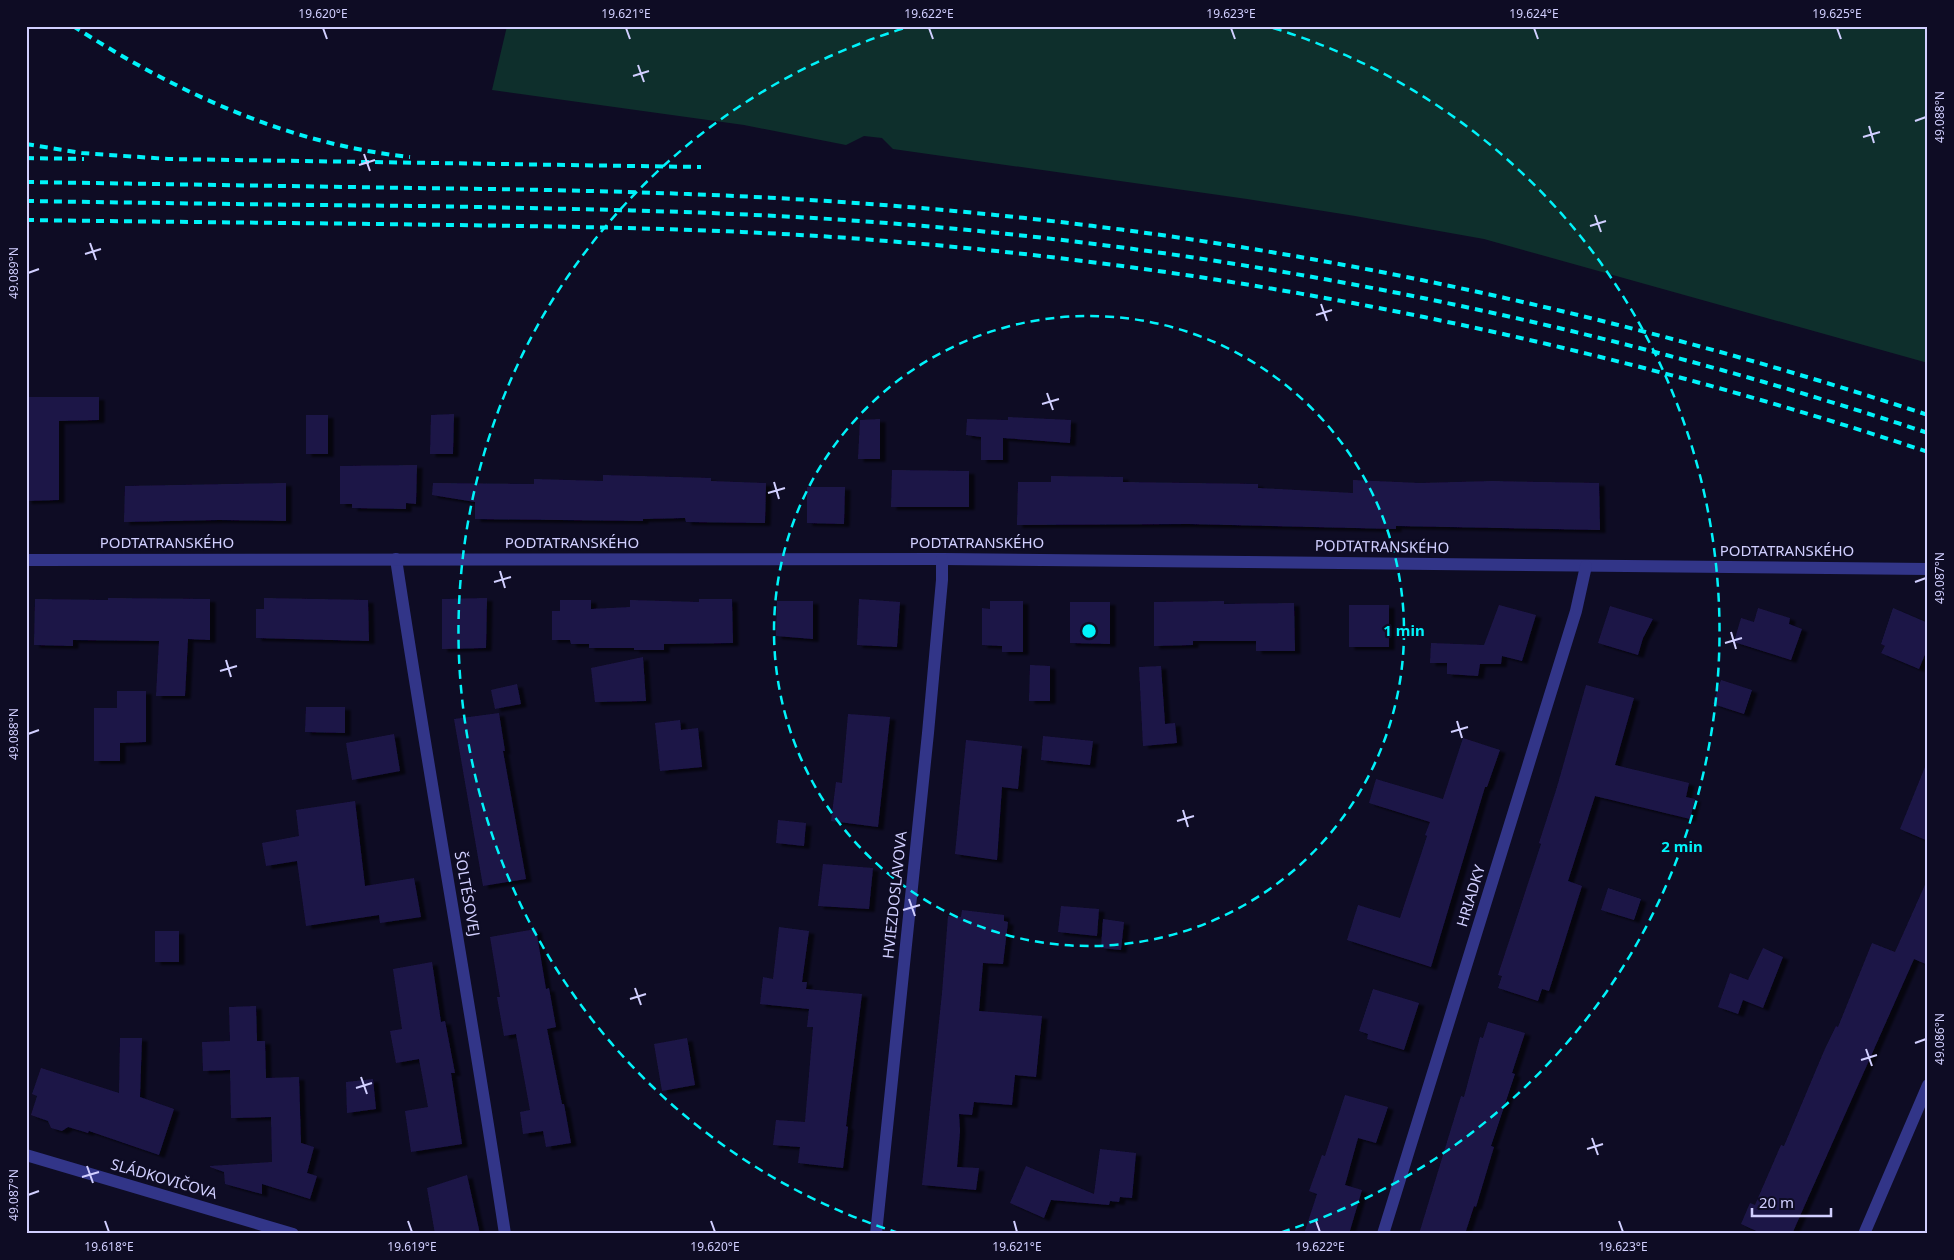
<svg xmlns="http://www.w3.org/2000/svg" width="1954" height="1260" font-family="'Noto Sans',sans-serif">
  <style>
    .green { fill: #0e2f2c }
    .building { fill: #1d1647; filter: url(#shadow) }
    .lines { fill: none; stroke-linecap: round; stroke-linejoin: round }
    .minor { stroke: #323588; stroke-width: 12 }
    .rail { stroke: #00f3fa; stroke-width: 4; stroke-dasharray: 8 6; stroke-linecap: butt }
    .ticks { fill: none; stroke: #d1cfff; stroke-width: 2 }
    .ring { fill: none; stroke: #00f3fa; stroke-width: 2.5; stroke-dasharray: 9 6 }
    .labels { text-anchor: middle; stroke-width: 4.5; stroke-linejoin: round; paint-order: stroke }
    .street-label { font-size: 15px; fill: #d1cfff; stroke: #0e0c24 }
    .centre { fill: #00f3fa; stroke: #0e0c24; stroke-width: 2.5 }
    .ring-label { font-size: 15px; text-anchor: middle; font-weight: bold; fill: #00f3fa; stroke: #0e0c24; stroke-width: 4.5; stroke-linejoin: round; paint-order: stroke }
    .neatline { fill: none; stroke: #d1cfff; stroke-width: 2 }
    .ticks-label { font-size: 12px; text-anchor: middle; fill: #d1cfff }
  </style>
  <defs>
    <filter id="shadow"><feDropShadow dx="5.5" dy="3" stdDeviation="1" flood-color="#0009"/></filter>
  </defs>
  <rect width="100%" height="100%" fill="#0e0c24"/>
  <path class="green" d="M507,26H1928V363L1484,239L1355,216L1247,199L893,149L882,138L864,136L846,145L744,125L492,90Z"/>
  <g class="building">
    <path d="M26,397H99V420L59,421V500L26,501Z"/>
    <path d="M454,414L453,454H430L431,415Z"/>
    <rect x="306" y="415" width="22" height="39"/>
    <path d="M1008,417L1071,420L1070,443L1003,438V460H981V437L966,435L967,419L1008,420Z"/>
    <path d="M880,419V459H858L860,420Z"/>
    <path d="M417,465L416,504L406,503V509L352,508V504H340V466Z"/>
    <path d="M892,470L969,471V507H891Z"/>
    <path d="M603,475L711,478V481L766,483L765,523L686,522L685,518L643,519V521L475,519V502L432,495L433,483L534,484V479L603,481Z"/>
    <path d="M1051,476L1123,477V482L1258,484V488L1353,493V480L1420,483L1492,481L1599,483L1600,530L1396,526V529L1188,524L1017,525L1018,482H1051Z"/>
    <path d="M286,483V521L219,520L124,522L125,486Z"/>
    <path d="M807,487H845L844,524L807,523Z"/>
    <path d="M108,598L210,599V640L188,639L185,696H156L159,641L73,640V646L34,645L35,599L108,600Z"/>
    <path d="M264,598L368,600L369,641L256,638V609H264Z"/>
    <path d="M487,598L486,648L442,649V599Z"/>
    <path d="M699,599H732L733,643L664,644V650H634V648H589V644H571L570,640H552V611H560V600H591V609L630,607V600L699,602Z"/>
    <path d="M859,599L900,602L897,647L857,645Z"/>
    <path d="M777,601H813V639L776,636Z"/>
    <path d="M990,601H1023V652H1002V646L982,645V608L990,609Z"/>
    <path d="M1224,601V604L1294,603L1295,651H1256V641H1193V645L1154,646V602Z"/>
    <path d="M1070,602H1110V644L1070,643Z"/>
    <rect x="1349" y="605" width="40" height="42"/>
    <path d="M1499,605L1536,615L1522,661L1502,656L1501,664H1480L1478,676L1447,674V663H1430L1431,643L1484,645Z"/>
    <path d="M1610,606L1653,619L1643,638L1638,655L1598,643Z"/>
    <path d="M1758,608L1790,618L1789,624L1802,629L1791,660L1734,642L1741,618L1754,622Z"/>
    <path d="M1893,608L1928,623V647L1919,669L1881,653L1885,646L1881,644Z"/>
    <path d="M643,657L646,701L595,702L591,668Z"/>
    <path d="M1030,665L1050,666V701H1029Z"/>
    <path d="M1161,666L1165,724L1175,723L1177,743L1143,746L1139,667Z"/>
    <path d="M1721,680L1752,690L1744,714L1713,704Z"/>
    <path d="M517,684L521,704L495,709L491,690Z"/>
    <path d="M1586,685L1634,698L1615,765L1689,783L1686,797L1695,799L1690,819L1595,796L1568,881L1582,886L1549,991L1542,989L1538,1001L1498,988L1502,976L1498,975L1541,844L1539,843L1557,787Z"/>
    <path d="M117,691H146V742L120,743V761H94V708H117Z"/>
    <path d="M306,707H345V733L305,732Z"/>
    <path d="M499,713L505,751H503L526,879L483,886L454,719Z"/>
    <path d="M848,714L890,717L878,827L831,821L836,782L842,783Z"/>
    <path d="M680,720L681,730L698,728L702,767L660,771L655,723Z"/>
    <path d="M394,734L400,771L352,780L346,743Z"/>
    <path d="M1043,736L1093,741L1090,765L1041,760Z"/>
    <path d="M1463,738L1500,750L1487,787H1485L1431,967L1347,940L1358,905L1400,918L1427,836L1425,835L1430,822L1369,803L1376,779L1443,799Z"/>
    <path d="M966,740L1022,746L1018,789L1002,787L997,860L955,854Z"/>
    <path d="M1927,762L1928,763V841L1900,829Z"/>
    <path d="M355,801L365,886L414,878L421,917L380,923L379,915L306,926L297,861L266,866L262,843L299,836L296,810Z"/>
    <path d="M778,820L806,823L804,846L776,843Z"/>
    <path d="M823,864L873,868L869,909L818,906Z"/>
    <path d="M1928,878V965L1914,959L1792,1234H1763L1741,1224L1750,1203L1755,1205L1781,1145L1784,1146L1824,1051L1836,1026L1838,1027L1872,943L1895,952Z"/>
    <path d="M1608,888L1641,899L1634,920L1601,910Z"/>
    <path d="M1061,906L1099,909L1097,936L1058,932Z"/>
    <path d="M962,910L1004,915V921L1008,922L1003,964L983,963L979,1011L1042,1016L1036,1077L1015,1075L1012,1105L974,1102L972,1115L959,1114L960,1131L957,1167L979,1168L976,1190L922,1185L942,993L948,916L961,917Z"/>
    <path d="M1103,919L1124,922L1121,950L1101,948Z"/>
    <path d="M779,927L809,931L802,982H807L806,989L862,994L846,1126L848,1127L843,1168L798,1163L800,1147L773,1145L776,1120L805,1122L813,1027H807L809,1009L760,1004L763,977L773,979Z"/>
    <path d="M536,929L546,989L549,988L556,1027L547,1029L562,1104H564L571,1143L546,1147L543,1131L523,1134L520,1112L530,1110L516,1034L504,1036L497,997H500L490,937Z"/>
    <rect x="155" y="931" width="24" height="31"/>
    <path d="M1763,948L1783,957L1763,1008L1743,1000L1738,1014L1718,1007L1730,973L1748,980Z"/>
    <path d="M432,962L441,1022L445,1021L455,1073H451L462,1144L411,1152L405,1111L428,1107L419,1059L396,1063L390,1031L402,1029L393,969Z"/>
    <path d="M1373,989L1419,1003L1404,1050L1367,1039L1368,1034L1359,1031Z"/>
    <path d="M256,1006L257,1041H265L266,1078L299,1077L301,1143L314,1147L307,1173L317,1176L310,1199L262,1184V1194L225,1184L224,1172L210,1167V1166L272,1162L271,1117L231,1118L230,1070L203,1071L202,1042L230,1041L229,1007Z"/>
    <path d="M1488,1022L1525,1033L1512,1073L1515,1074L1491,1146L1494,1147L1476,1207L1474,1206L1465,1234H1419L1461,1096L1464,1097L1480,1037L1483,1038Z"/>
    <path d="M120,1038H142L140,1097L174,1109L159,1155L89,1131L88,1133L68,1127L62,1131L51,1128L48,1121L31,1115L37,1096L32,1094L41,1068L119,1093Z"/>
    <path d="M687,1038L695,1085L662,1091L654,1044Z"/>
    <path d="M373,1079L376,1109L347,1113L346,1082Z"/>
    <path d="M1345,1095L1388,1107L1376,1143L1358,1138L1345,1185L1362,1190L1349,1234H1304L1317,1194L1309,1191L1322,1155L1325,1156Z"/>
    <path d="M1100,1149L1136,1153L1132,1198L1120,1197L1119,1202L1110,1201L1109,1205L1051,1200L1044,1218L1010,1203L1026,1166L1094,1194Z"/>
    <path d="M467,1175L480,1234H435L427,1188Z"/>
  </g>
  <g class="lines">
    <g class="minor">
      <path d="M396,559C430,784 471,1008 505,1234"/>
      <path d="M26,560L942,559L1928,569"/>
      <path d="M26,1155L293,1234"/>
      <path d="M876,1234L928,733L942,580V559"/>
      <path d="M1383,1234L1576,611L1586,566"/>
      <path d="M1864,1234L1928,1085"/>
    </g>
    <g class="rail">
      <path d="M73,26C176,92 287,144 410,157"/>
      <path d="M26,144L82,153L168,159L701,167"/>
      <path d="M26,158L84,159"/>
      <path d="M26,182C155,184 284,186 413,188C594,190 774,194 954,211C1285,241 1612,311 1928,415"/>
      <path d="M26,201C158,203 291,205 423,206C578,209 732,211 887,223C1240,250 1591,321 1928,433"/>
      <path d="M26,220C168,222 310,223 452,225C597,227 742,229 887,241C1240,269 1592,340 1928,452"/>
    </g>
  </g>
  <path class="ticks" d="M323,28L327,39M626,28L630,39M929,28L933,39M1231,28L1235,39M1534,28L1538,39M1837,28L1841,39M638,65L644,82M633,76L649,71M1915,121L1926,117M1869,126L1874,143M1863,137L1880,132M364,154L370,171M359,165L375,160M1595,215L1601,232M1590,226L1606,221M90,243L96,260M85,254L101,249M28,273L39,269M1321,304L1327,321M1316,315L1332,310M1047,393L1053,410M1042,404L1059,399M774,482L779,499M768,493L785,488M500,571L505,588M494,582L511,577M1915,582L1926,578M1731,632L1736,649M1725,643L1742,638M226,660L231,677M220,671L237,666M1457,721L1462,738M1451,732L1468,727M28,734L39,730M1183,810L1188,827M1177,821L1194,816M909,899L915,916M903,910L920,905M635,988L641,1005M630,999L646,994M1915,1043L1926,1039M1866,1049L1872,1066M1861,1060L1877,1055M361,1077L367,1094M356,1088L372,1083M1592,1138L1598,1155M1587,1149L1603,1144M87,1166L93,1183M82,1177L99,1172M28,1195L39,1191M105,1221L109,1232M408,1221L412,1232M711,1221L715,1232M1014,1221L1017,1232M1316,1221L1320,1232M1619,1221L1623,1232"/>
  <g class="ring">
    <circle cx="1089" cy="631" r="315"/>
    <path d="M899 1233A631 631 0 0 1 905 28M1273 28A631 631 0 0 1 1279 1233"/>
  </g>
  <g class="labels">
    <g class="street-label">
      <text x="167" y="548">PODTATRANSKÉHO</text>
      <text x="572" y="548">PODTATRANSKÉHO</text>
      <text x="977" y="548">PODTATRANSKÉHO</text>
      <text transform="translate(1382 547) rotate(1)" y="5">PODTATRANSKÉHO</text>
      <text x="1787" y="556">PODTATRANSKÉHO</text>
      <text transform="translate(467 894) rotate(80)" y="5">ŠOLTÉSOVEJ</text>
      <text transform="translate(895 895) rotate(-84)" y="5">HVIEZDOSLAVOVA</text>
      <text transform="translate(1471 896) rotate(-73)" y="5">HRIADKY</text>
      <text transform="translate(164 1179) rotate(16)" y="5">SLÁDKOVIČOVA</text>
    </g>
  </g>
  <circle cx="1089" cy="631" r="8" class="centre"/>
  <g class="ring-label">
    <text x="1404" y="636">1 min</text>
    <text x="1682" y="852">2 min</text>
  </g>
  <rect width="1954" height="1260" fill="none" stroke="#0e0c24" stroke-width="55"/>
  <path d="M1752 1208v8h79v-8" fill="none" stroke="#d1cfff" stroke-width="2.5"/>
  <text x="1759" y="1208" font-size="15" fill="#d1cfff" stroke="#0e0c24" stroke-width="4" paint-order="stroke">20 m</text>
  <rect x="28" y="28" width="1898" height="1204" class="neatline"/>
  <g class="ticks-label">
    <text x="323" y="18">19.620°E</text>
    <text x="626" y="18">19.621°E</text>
    <text x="929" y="18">19.622°E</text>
    <text x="1231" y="18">19.623°E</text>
    <text x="1534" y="18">19.624°E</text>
    <text x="1837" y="18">19.625°E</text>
    <text transform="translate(1940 117) rotate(-90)" y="4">49.088°N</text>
    <text transform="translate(14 273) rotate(-90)" y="4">49.089°N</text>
    <text transform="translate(1940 578) rotate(-90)" y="4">49.087°N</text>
    <text transform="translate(14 734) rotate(-90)" y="4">49.088°N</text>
    <text transform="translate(1940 1039) rotate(-90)" y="4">49.086°N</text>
    <text transform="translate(14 1195) rotate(-90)" y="4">49.087°N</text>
    <text x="109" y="1251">19.618°E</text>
    <text x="412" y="1251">19.619°E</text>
    <text x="715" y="1251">19.620°E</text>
    <text x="1017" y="1251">19.621°E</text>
    <text x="1320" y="1251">19.622°E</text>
    <text x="1623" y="1251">19.623°E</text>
  </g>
</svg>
